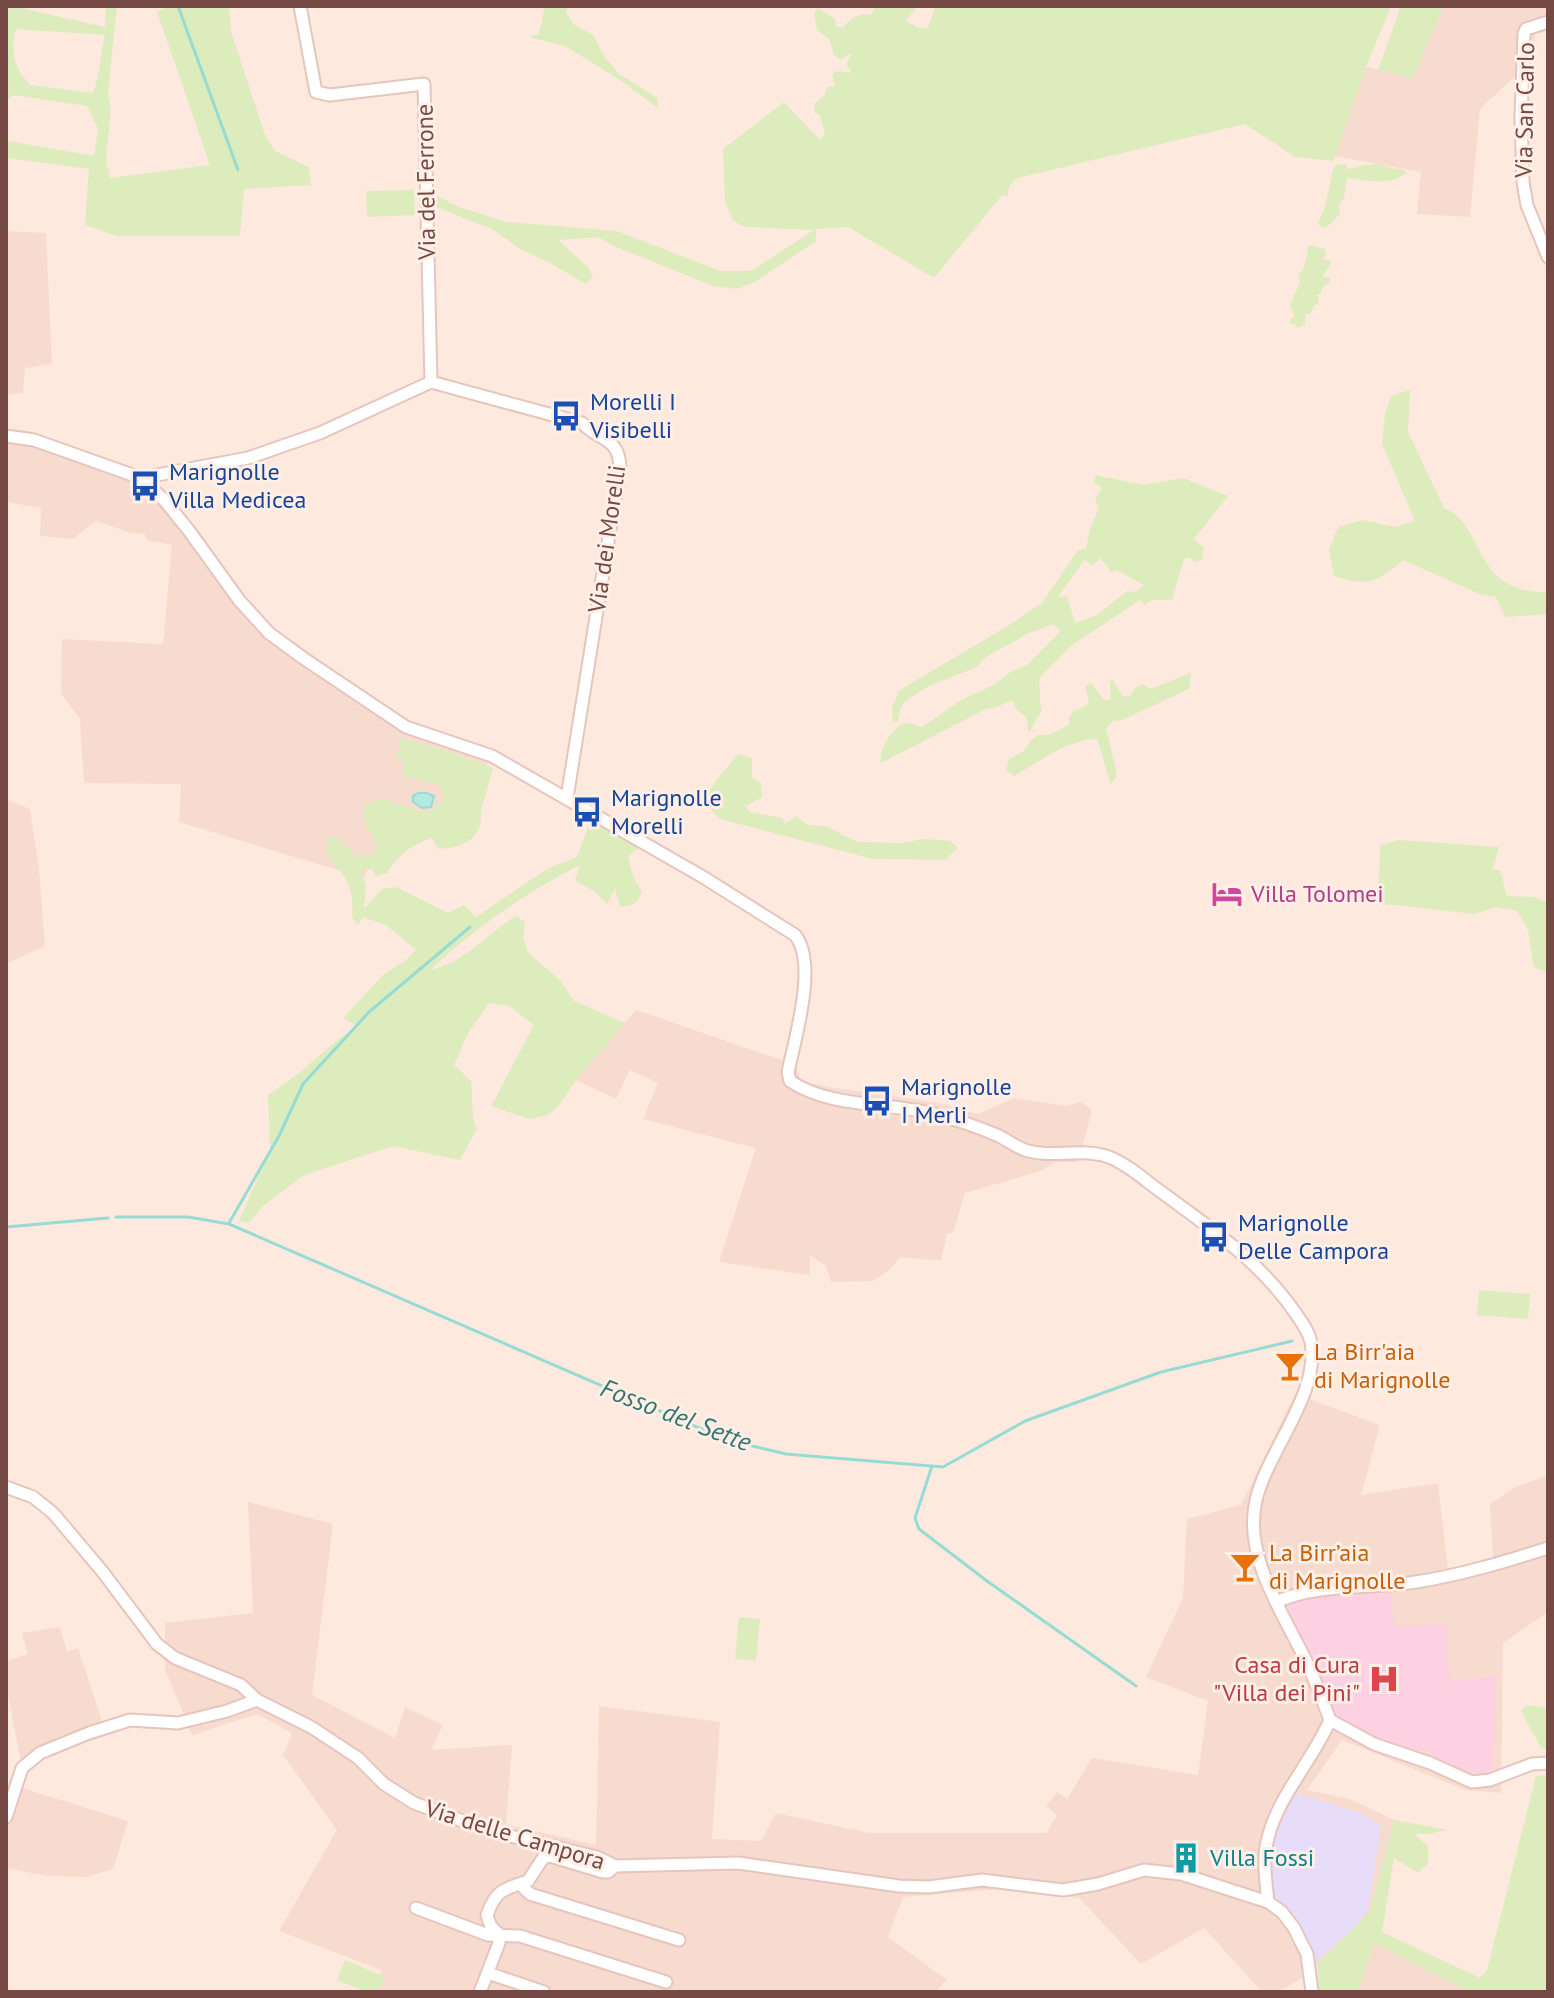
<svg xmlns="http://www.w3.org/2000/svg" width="1554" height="1998" font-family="'PT Sans',sans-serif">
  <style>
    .residential { fill: #f8dbcf }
    .education { fill: #e7dcfa }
    .medical { fill: #fdd1e2 }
    .green { fill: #ddecbc; fill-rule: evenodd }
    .water { fill: #b2e9e2; stroke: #97dcd4; stroke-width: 2 }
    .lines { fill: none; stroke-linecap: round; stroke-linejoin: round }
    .stream { stroke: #97dcd4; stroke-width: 3 }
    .minor-casing { stroke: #e5c5bd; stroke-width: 15 }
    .minor { stroke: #fff; stroke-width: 11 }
    .labels { text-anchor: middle; stroke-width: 6; stroke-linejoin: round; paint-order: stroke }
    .street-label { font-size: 24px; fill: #764944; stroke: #ffefe7 }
    .transit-label { font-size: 24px; fill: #164399; stroke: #ffefe7; text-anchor: start }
    .hotel-label { font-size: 24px; fill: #b23c85; stroke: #ffefe7; text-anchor: start }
    .food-label { font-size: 24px; fill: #c56008; stroke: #ffefe7; text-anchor: start }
    .health-label { font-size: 24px; fill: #be3a42; stroke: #ffefe7; text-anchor: end }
    .culture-label { font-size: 24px; fill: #0d838f; stroke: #ffefe7; text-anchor: start }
    .water-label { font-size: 26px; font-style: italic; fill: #357670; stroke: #ffefe7 }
  </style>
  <rect width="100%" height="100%" fill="#fee9de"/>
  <g class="residential">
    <path d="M1444,6L1538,8L1548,6V31L1535,34L1532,76L1512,79L1480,109L1470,217L1417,214L1421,172L1335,156L1366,67L1413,78Z"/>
    <path d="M6,231L46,233L52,364L25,368L23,393L6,395Z"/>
    <path d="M6,429L28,431L138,472L181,514L248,603L269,624L396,714L415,724L492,749L465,839L386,820L364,878L179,822L181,784L84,783L80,719L61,694L62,639L163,644L172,545L147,540L145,534L131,533L96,521L73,539L40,536L41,508L6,502Z"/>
    <path d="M6,799L30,809L39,869L45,946L6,964Z"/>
    <path d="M636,1010L796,1065L801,1081L828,1087L934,1102L978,1114L1014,1098L1066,1106L1081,1102L1092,1110L1078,1162H1055L1041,1171L965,1193L953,1233L947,1234L941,1261L900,1257L889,1270L873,1281L831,1282L826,1266L810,1255V1275L719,1262L756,1148L643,1119L658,1083L630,1070L616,1099L576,1080Z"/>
    <path d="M1295,1394L1380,1425L1361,1495L1438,1483L1448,1571L1493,1559L1490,1504L1516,1487L1548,1475V1612L1503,1643L1501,1793L1465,1790L1342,1740L1307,1790L1350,1799L1394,1820L1370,1912L1308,1974L1279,1992H1262L1204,1928L1141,1964L1080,1899L1023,1887L903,1897L888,1937L947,1980L935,1992H376L381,1970L279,1931L337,1830L283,1755L292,1733L257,1714L192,1735L165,1669V1623L253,1613L248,1502L333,1524L312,1695L395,1738L405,1707L443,1725L431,1750L512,1745L506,1824L596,1845L599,1706L720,1722L712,1839L761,1841L776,1813L869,1833H1046L1057,1815L1046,1806L1057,1792L1067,1799L1092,1758L1198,1775L1208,1701L1146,1677L1183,1598L1187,1519L1241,1505Z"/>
    <path d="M60,1627L67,1652L78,1648L105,1730L47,1753L23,1773L6,1684V1661L28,1654L22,1633Z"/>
    <path d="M9,1784L128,1821L113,1869L85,1877L47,1876L6,1868V1794Z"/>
    <path d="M1374,1943L1469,1992H1358Z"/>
  </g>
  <path class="education" d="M1296,1794L1361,1813L1381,1827L1368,1910L1351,1931L1312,1965L1275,1900L1267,1868L1269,1844L1283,1810Z"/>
  <path class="medical" d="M1390,1587L1394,1626L1447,1624L1449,1681L1497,1676L1492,1773L1463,1775L1431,1756V1750H1409L1375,1738L1332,1714L1313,1660L1285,1604L1295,1598Z"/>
  <g class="green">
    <path d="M6,6H24L25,9L105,27L106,6H117L108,92L111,110L106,158L110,178L210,165L157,12L167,6H229L231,32L265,135L275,151L309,167L311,185L244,189L240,236H117L85,225L89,169L6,158V137L8,141L94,156L98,129L87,106L13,95L6,102ZM16,29L105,35C100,55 101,74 93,93L30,85C14,66 10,54 16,29Z"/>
    <path d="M545,6H568L566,12L573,24L593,35L604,56L618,73L657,98L658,108L620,80L565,46L529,37L539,34Z"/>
    <path d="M875,6H917L906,21L919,28H928L935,6H1391L1366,67L1334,161L1295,157L1245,124L1017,178L1009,187L1008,196L1002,195L934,278L848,227L816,229V241L755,282L737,289L713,286L614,246L598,237L558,240L589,268L593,277L586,284L550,263L520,249L492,229L436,207L437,196L459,207L507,222L617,231L720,271H751L814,230L746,227L733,221L725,202L723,149L784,102L820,140L825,134L820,116L814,112V104L825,94L827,87L835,86L832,75L836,71L852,73L846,64L851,56L849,54L841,60L834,55L829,39L817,30L814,13L818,8L835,19L836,26L843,28C849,19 860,12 871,15Z"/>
    <path d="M1401,6H1444L1413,78L1378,70Z"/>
    <path d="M1337,164L1347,165V169C1356,168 1365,164 1375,164C1386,165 1392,170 1403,169L1406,173C1389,187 1368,180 1347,178L1344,198L1339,204L1340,214L1329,225L1323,228L1318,224L1325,207L1333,169Z"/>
    <path d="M414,190L415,215L367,217L366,191Z"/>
    <path d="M1309,245L1325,249L1326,254L1322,260H1330L1331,263L1322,277L1330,278V283L1322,287L1321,293L1317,295L1319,305L1315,304L1310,314H1305V324L1298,328L1295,324H1290V320L1295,316L1290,306L1300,282L1298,276L1304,268Z"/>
    <path d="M1410,390L1408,432L1444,508C1487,525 1470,592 1546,592L1548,614L1505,617L1496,597L1482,595L1403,560C1377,583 1368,587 1334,576L1329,550L1338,527L1362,520L1395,527L1415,521L1382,444L1385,414L1391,396Z"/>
    <path d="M1096,475L1143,485L1183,478L1228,496L1194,539L1204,548L1202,560L1194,562L1190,557L1184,559L1172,600H1152L1144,605L1140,600L1072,645L1039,678C1041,689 1038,698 1042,710L1029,733L1026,717L1017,710L1012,700L997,707L984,710L881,763C878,749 894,723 909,723C911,723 920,727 922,727L961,700L994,685L1009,673L1027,665L1060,632L1054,624L1029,633L986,657L977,667L929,686L905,701L900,709L898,722L893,721L892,707L900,690L1011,624L1043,602L1078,550L1086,549L1090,529L1099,508L1095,499L1102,488L1094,483ZM1100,558L1111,572L1117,570L1144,585L1136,592L1127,591L1097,615L1075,623L1067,596L1058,597L1084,560L1093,565Z"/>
    <path d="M1191,673L1189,689L1122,720L1113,721L1106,728L1117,775L1111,785L1097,739C1068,739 1039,762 1014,776L1006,770L1009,759L1024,751L1029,742L1038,735H1049L1069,725V717L1074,711L1086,706L1089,701L1085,686L1091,683L1105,701L1111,699L1110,685L1112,678L1122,696L1130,697L1135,688L1143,684L1150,689Z"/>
    <path d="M401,738L447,750L493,768C490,781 486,793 482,806C480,812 482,819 480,825C474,844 456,848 438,849L432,838C412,844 398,855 387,873L376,876L372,869L360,871L366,885L364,909L382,889L396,887L448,913L464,905L476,917L547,869L577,857L590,822L641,846L628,856L633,876L642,893L635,904L620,907L615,888L607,904L595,892L575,880L580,865C525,893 475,928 430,970C465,962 485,936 515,916L525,922L523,938L528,953L561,981L574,1001L625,1023L576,1080L560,1104L548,1115L529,1119L491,1106L534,1025L509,1006L489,1003L468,1033L454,1065L471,1081C474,1099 469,1112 477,1129L460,1160L393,1146L304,1175L262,1207L249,1223L239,1221L270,1149L268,1095L298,1074L341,1037L359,1027L343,1018L384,974L405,961L416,950L386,925L363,917L358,925L352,918C354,884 348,880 326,855V838L336,837L358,857L373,854L377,843L365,824L364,805L381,798L427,813L445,799L440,785L403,776V760L396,757Z"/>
    <path d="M738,754L752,758V777L761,783L762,797L745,807L750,812L782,818L785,824L796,816L807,825L826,826L857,842L903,843L923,839L951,841L958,848L945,860L873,859L720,819C691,795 725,774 738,754Z"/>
    <path d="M1399,840L1499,847L1493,869L1500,870L1507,896L1535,897L1548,903V973L1534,967L1528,930L1517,911L1497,907L1474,914L1395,905L1362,904L1357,898L1364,890L1375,889L1379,881L1380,845Z"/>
    <path d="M1479,1290L1530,1294L1528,1319L1477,1315Z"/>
    <path d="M739,1617L760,1619L756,1661L735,1659Z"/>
    <path d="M1527,1705L1548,1708V1750L1540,1747C1535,1734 1527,1725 1521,1710Z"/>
    <path d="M1548,1775V1992H1469L1374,1943L1358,1992H1319L1317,1965L1370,1911L1394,1820L1448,1830L1428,1834H1414L1428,1846V1864L1418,1873L1394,1858L1382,1932L1480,1978L1487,1970L1536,1776Z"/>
    <path d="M345,1960L385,1977L378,1992H366L337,1980Z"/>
  </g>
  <path class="water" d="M418,793H427L434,796L431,807L422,808L413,802V796Z"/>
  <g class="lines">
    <g class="stream">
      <path d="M178,6L238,170"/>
      <path d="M116,1217H188L229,1224L727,1440L786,1454L943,1467L1025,1421L1161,1372L1292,1341"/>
      <path d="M229,1223L279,1136L303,1084L369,1012L470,927"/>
      <path d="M6,1227L108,1218"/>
      <path d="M932,1466L915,1518L919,1529L987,1581L1136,1686"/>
    </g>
    <g class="minor-casing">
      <g id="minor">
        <path d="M300,6L316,92L330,95L424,84L431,382"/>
        <path d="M1548,22L1526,29L1524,34L1521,117L1523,182L1527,205L1548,257"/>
        <path d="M6,436L34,440L141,478L165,501L190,532L239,600L269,633L303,658L406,727L492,756L703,877L795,935C818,963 795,1038 788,1072L790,1081C830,1108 885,1102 930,1113C952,1118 978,1127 999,1136C1007,1140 1016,1147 1025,1150C1052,1159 1082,1147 1109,1157C1129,1165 1147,1182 1164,1194C1212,1229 1260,1262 1294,1311C1301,1321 1308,1330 1311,1342C1320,1394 1268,1450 1256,1500C1243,1556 1282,1611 1305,1659C1315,1679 1322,1699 1330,1720C1313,1760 1278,1796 1268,1838C1262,1859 1266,1881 1268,1902"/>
        <path d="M141,478L248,458L320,433L431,382L582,423C599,441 619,437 620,467L567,798"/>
        <path d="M6,1487L33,1497L53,1513L102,1571L157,1644L175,1658L241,1685L257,1700L311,1727L358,1758L384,1784L414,1803L490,1831L597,1857L615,1866L738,1863L899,1886L929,1887L982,1880L1063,1890L1098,1884L1144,1870L1181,1874L1268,1902L1282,1912L1294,1928L1307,1954L1312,1992"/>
        <path d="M1276,1602C1318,1583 1370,1589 1416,1582C1461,1575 1504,1562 1548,1548"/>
        <path d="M1330,1720L1374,1744L1430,1763L1472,1782L1490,1780L1532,1764L1548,1763"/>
        <path d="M6,1817L22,1768L40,1753L89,1733L130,1720L178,1723L227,1711L257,1700"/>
        <path d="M520,1884L530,1894L679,1940"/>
        <path d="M416,1908L488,1935L520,1936L666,1982"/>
        <path d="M488,1973L544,1992"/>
        <path d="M480,1992L499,1943V1934L491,1927L487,1915C496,1889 505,1889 528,1881L543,1858L550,1856L603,1872H608L615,1866"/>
      </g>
    </g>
    <use href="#minor" class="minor"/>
  </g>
  <defs>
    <g id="bus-bare" transform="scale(2.4)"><path d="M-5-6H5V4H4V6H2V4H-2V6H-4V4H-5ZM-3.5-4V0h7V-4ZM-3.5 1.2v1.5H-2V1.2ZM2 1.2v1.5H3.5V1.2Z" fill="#1a4fb4" stroke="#ffefe7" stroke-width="2.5" paint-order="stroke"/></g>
    <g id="hotel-bare" transform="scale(2.4)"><path d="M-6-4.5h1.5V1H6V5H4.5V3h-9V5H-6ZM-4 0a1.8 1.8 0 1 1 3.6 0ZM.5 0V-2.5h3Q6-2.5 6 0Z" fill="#d1479c" stroke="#ffefe7" stroke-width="2.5" paint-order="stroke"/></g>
    <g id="bar-bare" transform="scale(2.4)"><path d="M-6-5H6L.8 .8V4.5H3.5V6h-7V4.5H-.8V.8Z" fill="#e8710a" stroke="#ffefe7" stroke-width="2.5" paint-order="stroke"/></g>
    <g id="hospital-bare" transform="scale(2.4)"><path d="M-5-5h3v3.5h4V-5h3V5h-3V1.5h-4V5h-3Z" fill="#e0444e" stroke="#ffefe7" stroke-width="2.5" paint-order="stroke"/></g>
    <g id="building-bare" transform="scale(2.4)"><path d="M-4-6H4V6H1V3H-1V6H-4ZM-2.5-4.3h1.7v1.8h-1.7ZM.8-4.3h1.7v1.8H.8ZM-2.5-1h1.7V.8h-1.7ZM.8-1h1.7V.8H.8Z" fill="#0f9aa8" stroke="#ffefe7" stroke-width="2.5" paint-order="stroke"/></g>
  </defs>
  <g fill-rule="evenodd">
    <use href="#bus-bare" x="566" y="416"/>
    <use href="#bus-bare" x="145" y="486"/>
    <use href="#bus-bare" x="587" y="812"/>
    <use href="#hotel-bare" x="1227" y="894"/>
    <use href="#bus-bare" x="877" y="1101"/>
    <use href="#bus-bare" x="1214" y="1237"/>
    <use href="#bar-bare" x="1290" y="1366"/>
    <use href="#bar-bare" x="1245" y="1567"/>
    <use href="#hospital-bare" x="1384" y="1679"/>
    <use href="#building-bare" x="1186" y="1858"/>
  </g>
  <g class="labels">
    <g class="street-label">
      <text transform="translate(1525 110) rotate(-89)" y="8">Via San Carlo</text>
      <text transform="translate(426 182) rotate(-91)" y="8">Via del Ferrone</text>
      <text transform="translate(607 539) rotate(-82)" y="8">Via dei Morelli</text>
      <text transform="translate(515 1835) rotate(17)" y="8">Via delle Campora</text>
    </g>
    <g class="transit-label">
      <text x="590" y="410">Morelli I<tspan x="590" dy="28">Visibelli</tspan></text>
      <text x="169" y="480">Marignolle<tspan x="169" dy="28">Villa Medicea</tspan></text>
      <text x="611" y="806">Marignolle<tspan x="611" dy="28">Morelli</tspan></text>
      <text x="901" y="1095">Marignolle<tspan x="901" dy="28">I Merli</tspan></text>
      <text x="1238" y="1231">Marignolle<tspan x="1238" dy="28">Delle Campora</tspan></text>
    </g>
    <g class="hotel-label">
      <text x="1251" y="902">Villa Tolomei</text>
    </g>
    <g class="food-label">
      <text x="1314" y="1360">La Birr'aia<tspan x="1314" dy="28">di Marignolle</tspan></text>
      <text x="1269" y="1561">La Birr’aia<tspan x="1269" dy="28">di Marignolle</tspan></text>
    </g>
    <g class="health-label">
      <text x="1360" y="1673">Casa di Cura<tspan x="1360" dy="28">"Villa dei Pini"</tspan></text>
    </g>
    <g class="culture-label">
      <text x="1210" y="1866">Villa Fossi</text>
    </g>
    <g class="water-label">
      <text transform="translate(676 1415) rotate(21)" y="9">Fosso del Sette</text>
    </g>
  </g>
  <rect width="1554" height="1998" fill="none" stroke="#764944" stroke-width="16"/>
</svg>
